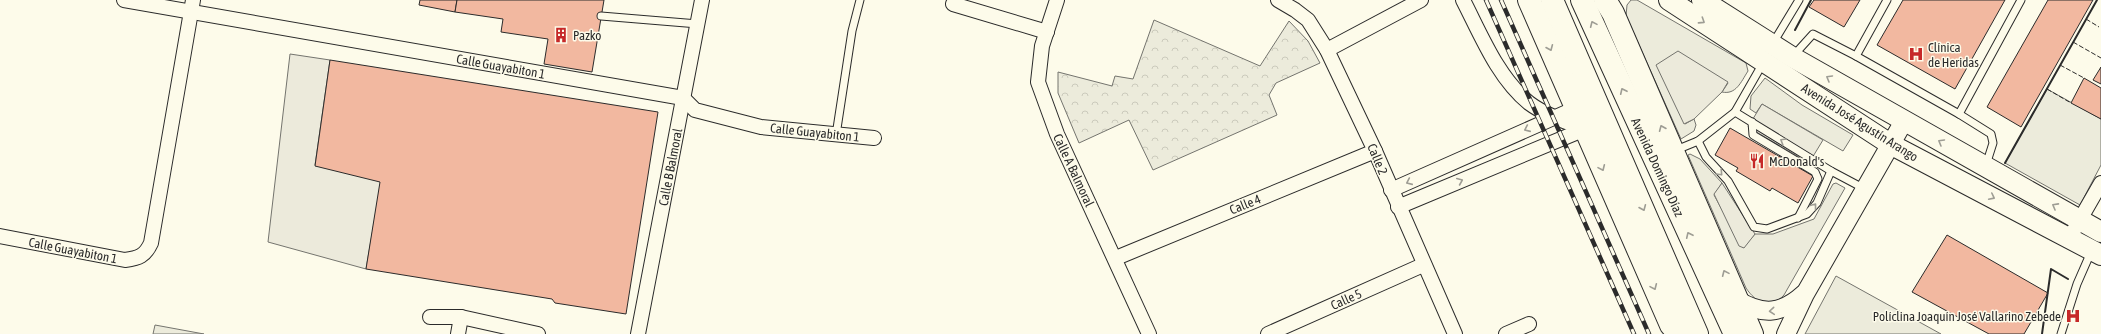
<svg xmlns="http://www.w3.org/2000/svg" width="2101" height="334" font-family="'Asap Condensed',sans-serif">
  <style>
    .grass { fill: #ecebdb; stroke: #74746e }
    .park { fill: url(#park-crowns); stroke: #74746e }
    .parking { fill: #eceadb; stroke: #74746e }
    .building { fill: #f2b8a0; stroke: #2b2b2b }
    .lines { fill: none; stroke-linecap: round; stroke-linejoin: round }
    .service-casing { stroke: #2b2b2b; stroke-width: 9 }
    .minor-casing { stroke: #2b2b2b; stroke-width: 16 }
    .tertiary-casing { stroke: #2b2b2b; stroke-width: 20 }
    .secondary-casing { stroke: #2b2b2b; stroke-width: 22 }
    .primary-casing { stroke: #2b2b2b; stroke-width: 24 }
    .service { stroke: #fdfbea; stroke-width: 7 }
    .minor { stroke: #fdfbea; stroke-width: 14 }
    .tertiary { stroke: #fdfbea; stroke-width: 18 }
    .secondary { stroke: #fdfbea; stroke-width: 20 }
    .primary { stroke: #fdfbea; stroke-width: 22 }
    .rail-casing { stroke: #2b2b2b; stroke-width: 4.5 }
    .rail { stroke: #fdfbea; stroke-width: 3; stroke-dasharray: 9; stroke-linecap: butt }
    .fence { stroke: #2b2b2b; stroke-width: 1; stroke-dasharray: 5 2; stroke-linecap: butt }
    .wall { stroke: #2b2b2b; stroke-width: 2 }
    .oneway { stroke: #9e9d94 }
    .labels { text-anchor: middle; stroke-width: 3; stroke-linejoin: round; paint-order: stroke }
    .poi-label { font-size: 13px; fill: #2b2b2b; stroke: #fdfbea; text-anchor: start }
    .street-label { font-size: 13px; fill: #2b2b2b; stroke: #fdfbea }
  </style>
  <defs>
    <pattern id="park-crowns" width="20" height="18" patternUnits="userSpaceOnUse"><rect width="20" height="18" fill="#ecebdb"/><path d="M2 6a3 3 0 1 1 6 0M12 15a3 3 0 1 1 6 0" fill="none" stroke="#cbcabc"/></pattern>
  </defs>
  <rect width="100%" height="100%" fill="#fdfbea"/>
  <g class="grass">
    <path d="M1631,0H1637L1746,63L1748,71C1741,82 1736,95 1722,92L1728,83L1685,124L1694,119L1696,125L1694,131L1681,139L1626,16L1627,5Z"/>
    <path d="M1765,78L1802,105L1853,135L1843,151L1762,104L1756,113L1750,109L1751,96Z"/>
    <path d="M2047,89L2101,119V165L2080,205L2005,163Z"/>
    <path d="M1690,154L1700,159L1722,183L1714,195L1743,248L1755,234H1773L1814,219L1833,184L1836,183L1845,188L1784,295C1770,310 1756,303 1746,288L1688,155Z"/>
    <path d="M1836,276L1941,334H1805Z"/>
    <path d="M155,325L204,334H153Z"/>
  </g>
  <path class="park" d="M1154,20L1260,66L1289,21L1308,41L1320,63L1276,83L1269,95L1277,115L1153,170L1129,120L1079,143L1058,93V72L1112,86L1115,76L1133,79Z"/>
  <g class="parking">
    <path d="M1678,51L1728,82L1722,92L1694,119L1684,124L1656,65Z"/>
    <path d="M290,54L330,60L315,165L382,177L366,269L268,242Z"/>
    <path d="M1762,104L1823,140L1809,163L1748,127Z"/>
    <path d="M1722,183L1755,234L1744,248L1739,246L1714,194Z"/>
  </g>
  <g class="building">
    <path d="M420,0H457L455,12L419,5Z"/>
    <path d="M457,0H604L592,72L544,64L548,39L501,32L503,19L455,12Z"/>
    <path d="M1814,0H1860L1844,27L1809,7Z"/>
    <path d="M1903,0H2005L1955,89L1877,45Z"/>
    <path d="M2048,0H2093L2021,127L1987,107Z"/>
    <path d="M330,60L658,112L626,314L555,303L552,299L366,269L380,182L315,166Z"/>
    <path d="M2101,67V84L2093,80Z"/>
    <path d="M2084,78L2101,88V119L2071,103Z"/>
    <path d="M1730,128L1813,176L1798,203L1772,188L1770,191L1736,171L1738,168L1715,155Z"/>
    <path d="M1947,235L2048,293L2024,334H1989L1912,292Z"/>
  </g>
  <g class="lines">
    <g class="service-casing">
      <g id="service">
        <path d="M601,16L698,24"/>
        <path d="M1773,43L1799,0"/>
        <path d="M1794,55L1813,34L1856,56L1887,0"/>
        <path d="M1856,56L1959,114L1991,134L1993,143L1986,165"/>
        <path d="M1735,112L1831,171L1865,189"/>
        <path d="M1959,114L2021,0"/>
        <path d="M1752,122L1753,135L1815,172L1818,179L1798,218"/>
        <path d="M836,135L852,31L860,0"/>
        <path d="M1698,141L1706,157L1728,181L1754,227L1767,229L1807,214L1817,203L1831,171"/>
        <path d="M1676,150L1698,141L1735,112L1763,63"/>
        <path d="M2061,334L2077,284L2091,252"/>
      </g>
    </g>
    <g class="minor-casing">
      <g id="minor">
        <path d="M124,0L683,98L695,110L761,127L874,138"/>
        <path d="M1057,0L1042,46L1038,82L1057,134L1149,334"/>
        <path d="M1278,0L1295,10L1308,20L1327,50L1375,151L1455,334"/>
        <path d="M1463,0C1481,35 1498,78 1529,103C1545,115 1566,122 1585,129"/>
        <path d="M953,4L1047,32"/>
        <path d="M1327,50L1421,0"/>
        <path d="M1391,190L1576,108"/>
        <path d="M1398,207L1585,129"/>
        <path d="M0,236L125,260C139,258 145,256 151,243L193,0"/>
        <path d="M2070,237L2101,183"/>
        <path d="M1116,258L1375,151"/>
        <path d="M430,317H461L538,334"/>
        <path d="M458,334L461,317"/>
        <path d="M638,334L702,0"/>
        <path d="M1268,334L1423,265"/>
        <path d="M1506,334L1529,324"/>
      </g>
    </g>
    <g class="tertiary-casing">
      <g id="tertiary">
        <path d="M1737,300C1763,316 1782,314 1804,294"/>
        <path d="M1786,334L1805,294L1904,121"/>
      </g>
    </g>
    <g class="secondary-casing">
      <g id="secondary">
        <path d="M1669,0L1890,144L2101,255"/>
        <path d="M1702,0L1792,57L2101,232"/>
      </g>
    </g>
    <g class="primary-casing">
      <g id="primary">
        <path d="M1529,0L1671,325L1679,334"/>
        <path d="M1552,0L1697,334"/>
        <path d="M1582,0L1735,334"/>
        <path d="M1605,0L1613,13L1752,334"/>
      </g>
    </g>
    <use href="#service" class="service"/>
    <use href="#minor" class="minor"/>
    <use href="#tertiary" class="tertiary"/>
    <use href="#secondary" class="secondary"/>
    <use href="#primary" class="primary"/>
    <g class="rail-casing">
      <g id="rail">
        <path d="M1486,0L1634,334"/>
        <path d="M1501,0L1649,334"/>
      </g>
    </g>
    <use href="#rail" class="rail"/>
    <g class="fence">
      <path d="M2086,19L2099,27"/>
      <path d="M2073,42L2101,58"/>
      <path d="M2060,65L2084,78"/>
      <path d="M2047,89L2071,103"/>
    </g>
    <g class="wall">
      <path d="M1795,30L1811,0"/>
      <path d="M2005,163L2097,0"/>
      <path d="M2042,334L2051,269L2068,279"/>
    </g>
  </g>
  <defs><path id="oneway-chevron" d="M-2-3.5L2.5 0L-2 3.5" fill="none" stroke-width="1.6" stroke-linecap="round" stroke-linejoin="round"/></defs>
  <g class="oneway">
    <use href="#oneway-chevron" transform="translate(1702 21) rotate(33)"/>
    <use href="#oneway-chevron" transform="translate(1593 24) rotate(-114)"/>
    <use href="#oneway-chevron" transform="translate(1550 48) rotate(67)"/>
    <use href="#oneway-chevron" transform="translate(1829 78) rotate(-150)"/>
    <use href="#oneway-chevron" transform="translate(1623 91) rotate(-115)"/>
    <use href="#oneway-chevron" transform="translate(1662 128) rotate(-113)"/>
    <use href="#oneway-chevron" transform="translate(1527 129) rotate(156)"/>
    <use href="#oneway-chevron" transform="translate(1783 141) rotate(-149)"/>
    <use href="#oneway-chevron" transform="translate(1941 142) rotate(-150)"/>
    <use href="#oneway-chevron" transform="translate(1602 168) rotate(66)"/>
    <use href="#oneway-chevron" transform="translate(1720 173) rotate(47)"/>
    <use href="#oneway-chevron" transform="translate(1460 181) rotate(-23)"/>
    <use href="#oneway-chevron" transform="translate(1409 182) rotate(156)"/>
    <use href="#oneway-chevron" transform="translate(1992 197) rotate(27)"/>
    <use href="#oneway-chevron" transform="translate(1814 206) rotate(-52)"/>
    <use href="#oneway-chevron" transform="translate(2055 206) rotate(-151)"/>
    <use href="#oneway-chevron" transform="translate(1643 208) rotate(67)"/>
    <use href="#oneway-chevron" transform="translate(1689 235) rotate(-115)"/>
    <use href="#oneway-chevron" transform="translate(1725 273) rotate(-114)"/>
    <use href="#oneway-chevron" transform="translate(1654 287) rotate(66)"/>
    <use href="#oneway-chevron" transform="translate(1772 311) rotate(175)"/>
  </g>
  <defs>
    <g id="building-bare" transform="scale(1.2)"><path d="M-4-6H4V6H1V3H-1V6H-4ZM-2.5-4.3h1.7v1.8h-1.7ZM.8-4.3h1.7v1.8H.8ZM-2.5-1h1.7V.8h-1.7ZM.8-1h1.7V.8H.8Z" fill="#c62828" stroke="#fdfbea" stroke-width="2.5" paint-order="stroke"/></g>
    <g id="hospital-bare" transform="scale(1.2)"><path d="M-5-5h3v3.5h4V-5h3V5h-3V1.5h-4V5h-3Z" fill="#c62828" stroke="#fdfbea" stroke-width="2.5" paint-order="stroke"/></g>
    <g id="restaurant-bare" transform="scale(1.2)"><path d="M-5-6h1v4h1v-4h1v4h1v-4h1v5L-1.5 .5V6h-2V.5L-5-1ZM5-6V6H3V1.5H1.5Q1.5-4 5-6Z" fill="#c62828" stroke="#fdfbea" stroke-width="2.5" paint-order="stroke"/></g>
  </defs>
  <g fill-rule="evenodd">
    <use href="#building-bare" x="561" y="35"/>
    <use href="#hospital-bare" x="1916" y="54"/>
    <use href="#restaurant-bare" x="1757" y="161"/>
    <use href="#hospital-bare" x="2073" y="316"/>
  </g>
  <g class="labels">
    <g class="poi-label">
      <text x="573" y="40">Pazko</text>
      <text x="1928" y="52">Clínica<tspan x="1928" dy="15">de Heridas</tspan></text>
      <text x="1769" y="166">McDonald's</text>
      <text x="2061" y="321" text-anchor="end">Políclina Joaquín José Vallarino Zebede</text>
    </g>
    <g class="street-label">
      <text transform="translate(501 66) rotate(10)" y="5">Calle Guayabiton 1</text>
      <text transform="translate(1860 122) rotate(32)" y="5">Avenida José Agustín Arango</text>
      <text transform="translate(815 132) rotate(6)" y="5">Calle Guayabiton 1</text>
      <text transform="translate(1378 159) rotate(67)" y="5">Calle 2</text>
      <text transform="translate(670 167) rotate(-79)" y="5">Calle B Balmoral</text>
      <text transform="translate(1658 167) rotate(65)" y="5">Avenida Domingo Díaz</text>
      <text transform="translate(1074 170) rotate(65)" y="5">Calle A Balmoral</text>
      <text transform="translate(1245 204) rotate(-22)" y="5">Calle 4</text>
      <text transform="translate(73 250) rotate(11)" y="5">Calle Guayabiton 1</text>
      <text transform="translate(1346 299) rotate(-24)" y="5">Calle 5</text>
    </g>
  </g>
</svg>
